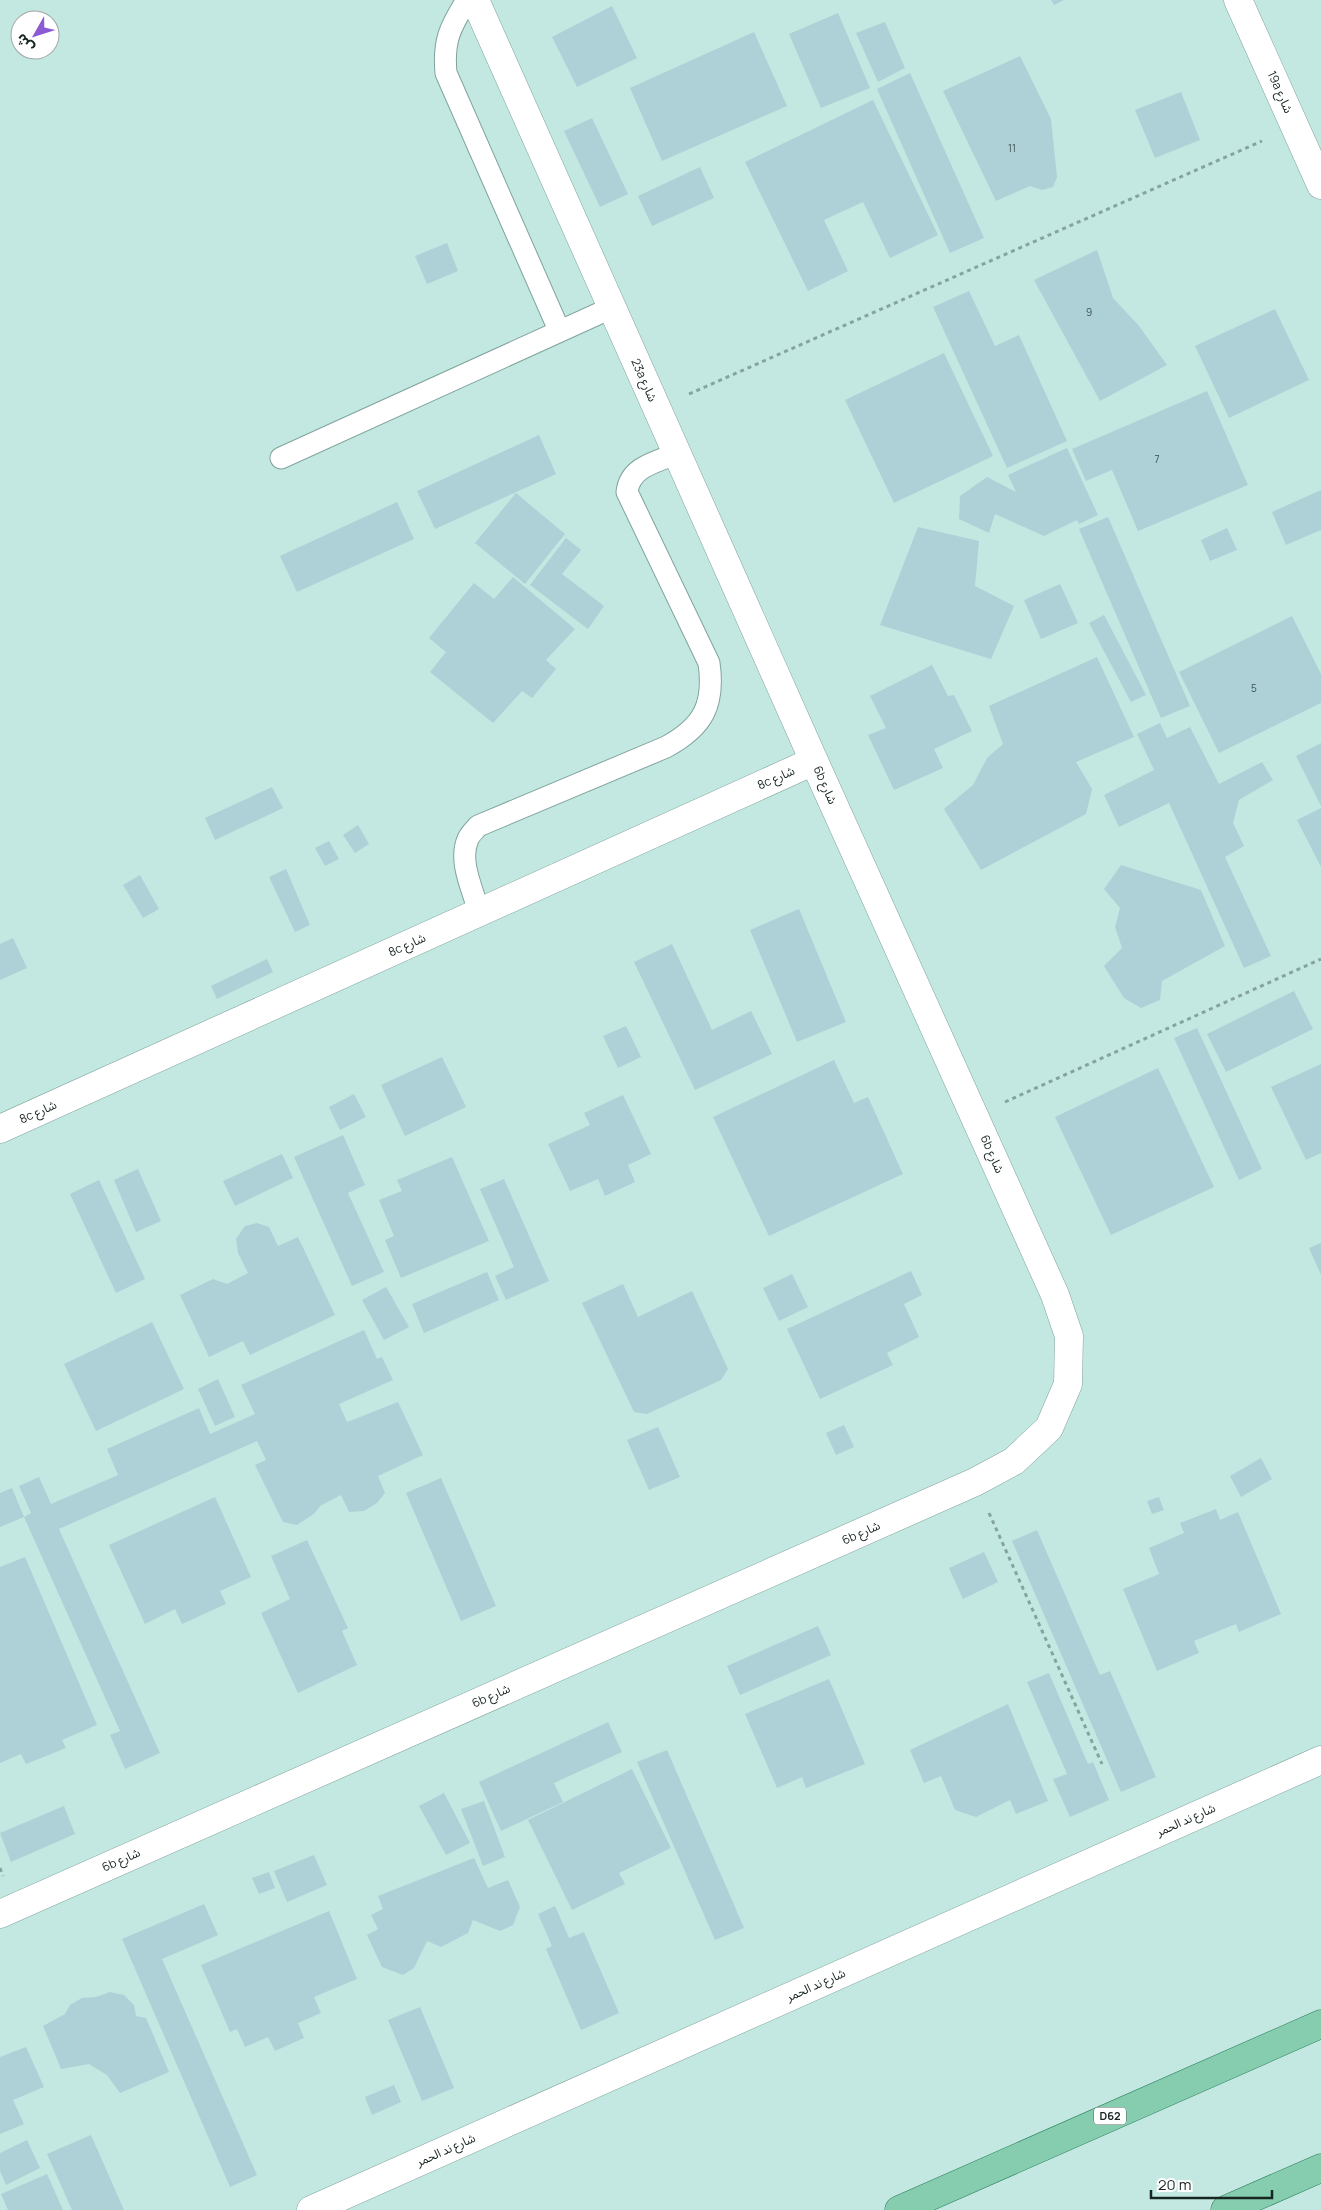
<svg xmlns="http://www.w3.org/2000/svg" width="1321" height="2210" font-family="Manrope,'Noto Sans Arabic',sans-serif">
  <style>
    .building { fill: #add1d7 }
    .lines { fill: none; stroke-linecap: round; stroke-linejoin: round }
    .service-casing { stroke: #80a39d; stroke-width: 23 }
    .minor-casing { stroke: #80a39d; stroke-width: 29 }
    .primary-casing { stroke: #2b7d5c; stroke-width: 29 }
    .path { stroke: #86a39e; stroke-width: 3; stroke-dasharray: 4 4; stroke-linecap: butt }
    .service { stroke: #fff; stroke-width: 21 }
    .minor { stroke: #fff; stroke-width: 28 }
    .primary { stroke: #86cdaf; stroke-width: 28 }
    .labels { text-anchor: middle; stroke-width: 4; stroke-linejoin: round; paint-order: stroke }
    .number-label { font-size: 10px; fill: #3c5050 }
    .shield { fill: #fff; stroke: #5d6665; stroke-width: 1 }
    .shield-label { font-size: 11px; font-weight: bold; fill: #172523 }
    .street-label { font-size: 12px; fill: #172523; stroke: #fff }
  </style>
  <rect width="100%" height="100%" fill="#c3e8e2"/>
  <g class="building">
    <path d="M1051,0H1064L1054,5Z"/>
    <path d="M612,6L637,58L577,87L552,37Z"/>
    <path d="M838,13L870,88L821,108L789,34Z"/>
    <path d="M885,22L905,68L878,82L856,33Z"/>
    <path d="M754,32L787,106L662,161L630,88Z"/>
    <path d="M1020,56L1051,119L1057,177L1053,187L1042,190L1030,186L996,201L943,91Z"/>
    <path d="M910,73L984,238L950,253L877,89Z"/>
    <path d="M1181,92L1200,140L1155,158L1135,110Z"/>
    <path d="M873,100L938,235L890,258L863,202L824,220L848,271L808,291L745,162Z"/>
    <path d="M592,118L628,194L600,207L564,131Z"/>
    <path d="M700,167L714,198L652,226L638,196Z"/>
    <path d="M447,243L458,271L427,284L415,256Z"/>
    <path d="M1097,250L1113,298L1139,326L1167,365L1100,401L1034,280Z"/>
    <path d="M969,291L995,346L1019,335L1067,441L1007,468L933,307Z"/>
    <path d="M1275,309L1309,380L1229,418L1195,346Z"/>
    <path d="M944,353L993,456L894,503L845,400Z"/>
    <path d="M1207,391L1248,485L1138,531L1112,470L1086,481L1072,449Z"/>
    <path d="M539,435L556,474L435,529L417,491Z"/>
    <path d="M1067,448L1098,515L1079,524L1077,520L1044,536L995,514L989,533L959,519L960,496L987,477L1016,492L1008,475Z"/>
    <path d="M1321,490V530L1286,545L1272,512Z"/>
    <path d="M516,493L565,534L525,584L475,543Z"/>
    <path d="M397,502L414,539L297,592L280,556Z"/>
    <path d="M1108,517L1190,706L1161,718L1079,529Z"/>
    <path d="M918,527L979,541L975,586L1014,606L991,659L880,625Z"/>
    <path d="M1227,528L1237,550L1210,561L1201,540Z"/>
    <path d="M566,538L581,550L562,574L604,606L588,629L530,585Z"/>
    <path d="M513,577L575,629L546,660L556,669L532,698L522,691L493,723L430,672L446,652L429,638L474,583L494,599Z"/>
    <path d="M1060,584L1078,623L1041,639L1024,600Z"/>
    <path d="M1104,615L1146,695L1131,702L1089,623Z"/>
    <path d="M1292,616L1321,674V703L1219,753L1179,672Z"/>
    <path d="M1097,657L1134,737L1076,762L1092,789L1086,814L981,870L944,809L973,785L987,758L1003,744L989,706Z"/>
    <path d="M932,665L948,696L954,695L972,731L934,749L943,768L894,790L868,735L886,728L870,696Z"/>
    <path d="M1160,723L1167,738L1190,727L1219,784L1262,762L1273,780L1239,800L1233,823L1244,846L1225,857L1271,956L1244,968L1169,803L1119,827L1104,795L1154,770L1137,734Z"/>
    <path d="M1321,743V806L1296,756Z"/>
    <path d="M272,787L283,808L215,840L205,818Z"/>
    <path d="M1321,808V867L1297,820Z"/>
    <path d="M358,825L369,844L355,853L343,835Z"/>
    <path d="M329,841L339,859L325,866L315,848Z"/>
    <path d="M1121,865L1201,890L1225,946L1162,981L1160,1000L1141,1008L1124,998L1104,966L1122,948L1115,927L1120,908L1104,889Z"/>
    <path d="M286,869L310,925L295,932L269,877Z"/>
    <path d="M140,875L159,909L143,918L123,885Z"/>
    <path d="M799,909L846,1022L797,1042L750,930Z"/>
    <path d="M13,938L27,968L0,980V944Z"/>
    <path d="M672,944L712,1030L751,1011L772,1054L695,1090L634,962Z"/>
    <path d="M267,959L273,972L217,999L211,986Z"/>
    <path d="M1294,991L1313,1029L1226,1072L1207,1034Z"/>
    <path d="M626,1026L641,1057L618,1068L603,1036Z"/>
    <path d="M1197,1028L1262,1169L1239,1180L1174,1038Z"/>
    <path d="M442,1057L466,1107L405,1136L381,1085Z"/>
    <path d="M834,1060L854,1103L868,1097L903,1174L769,1236L713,1117Z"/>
    <path d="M1321,1064V1153L1306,1160L1271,1087Z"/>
    <path d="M1158,1068L1214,1187L1111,1235L1055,1117Z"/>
    <path d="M354,1094L366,1117L340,1130L329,1107Z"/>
    <path d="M623,1095L651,1154L628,1165L635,1182L605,1196L598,1179L570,1191L548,1144L590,1125L584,1113Z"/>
    <path d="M343,1135L365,1185L348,1193L384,1272L352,1286L294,1157Z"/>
    <path d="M282,1154L293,1178L235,1206L223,1181Z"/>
    <path d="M452,1157L489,1241L401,1278L385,1240L394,1236L379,1200L402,1191L397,1180Z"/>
    <path d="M138,1169L161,1221L136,1232L114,1180Z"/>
    <path d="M504,1179L549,1281L506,1300L495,1276L514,1267L480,1189Z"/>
    <path d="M99,1180L145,1279L116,1293L70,1194Z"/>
    <path d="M257,1223L269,1227L278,1246L298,1237L335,1315L250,1355L243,1341L209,1357L180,1295L213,1279L227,1284L248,1273L238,1253L236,1239L245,1226Z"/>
    <path d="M1321,1243V1275L1309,1248Z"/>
    <path d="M911,1271L922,1295L904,1304L919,1337L887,1353L893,1365L820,1399L787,1329Z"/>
    <path d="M487,1272L499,1300L424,1333L412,1304Z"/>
    <path d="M792,1274L808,1307L779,1321L763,1288Z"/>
    <path d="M623,1284L638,1317L692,1291L728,1369L721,1380L647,1414L634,1412L582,1303Z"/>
    <path d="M386,1287L409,1327L384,1340L362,1300Z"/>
    <path d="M152,1322L184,1389L96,1431L64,1364Z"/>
    <path d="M364,1330L377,1359L382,1357L393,1380L339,1404L347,1422L398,1402L423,1455L378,1476L385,1493L377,1503L364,1511L349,1512L341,1495L320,1506L315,1513L297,1525L283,1522L255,1465L266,1460L257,1441L59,1529L160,1753L125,1769L110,1735L120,1731L24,1517L31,1513L19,1486L39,1477L51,1504L118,1475L107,1449L199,1408L210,1434L255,1414L241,1385Z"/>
    <path d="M218,1379L235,1417L215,1426L198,1389Z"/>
    <path d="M844,1425L854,1447L836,1455L826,1433Z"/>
    <path d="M658,1427L680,1477L649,1490L627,1440Z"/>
    <path d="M1261,1458L1272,1479L1241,1497L1230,1476Z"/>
    <path d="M441,1478L496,1606L461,1621L406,1493Z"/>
    <path d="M12,1488L24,1517L0,1527V1493Z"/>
    <path d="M215,1497L251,1577L220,1591L226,1604L182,1624L175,1609L145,1624L109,1545Z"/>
    <path d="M1159,1497L1164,1510L1152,1514L1147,1501Z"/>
    <path d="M1216,1509L1220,1520L1238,1512L1281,1614L1239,1632L1236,1624L1194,1641L1199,1653L1157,1671L1123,1589L1159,1574L1149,1548L1184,1533L1180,1523Z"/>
    <path d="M1037,1530L1100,1675L1110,1671L1156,1777L1121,1792L1012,1541Z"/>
    <path d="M307,1540L348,1628L342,1631L357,1665L298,1693L261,1613L290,1599L271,1556Z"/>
    <path d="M984,1552L998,1582L963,1599L949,1568Z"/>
    <path d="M25,1557L97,1725L62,1740L66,1748L26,1764L21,1754L0,1763V1567Z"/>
    <path d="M818,1626L831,1655L740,1695L727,1666Z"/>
    <path d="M1049,1673L1088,1764L1093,1762L1109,1800L1070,1817L1053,1779L1067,1774L1027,1682Z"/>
    <path d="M829,1679L865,1764L806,1788L802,1777L777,1788L745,1714Z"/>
    <path d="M1008,1704L1048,1801L1016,1814L1010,1800L976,1817L955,1810L941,1776L924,1783L910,1750Z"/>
    <path d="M608,1722L622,1752L554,1783L563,1802L501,1831L479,1782Z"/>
    <path d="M667,1750L744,1928L715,1940L637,1762Z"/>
    <path d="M632,1769L671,1848L619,1873L625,1884L572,1910L528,1820Z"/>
    <path d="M444,1793L470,1843L446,1855L419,1806Z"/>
    <path d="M484,1801L505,1857L483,1866L461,1809Z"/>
    <path d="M64,1806L75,1834L11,1862L0,1833Z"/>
    <path d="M314,1855L327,1885L287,1902L274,1871Z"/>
    <path d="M474,1858L488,1888L508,1880L520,1907L513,1925L500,1931L473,1920L468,1933L441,1947L427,1941L414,1968L403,1975L382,1967L367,1935L378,1929L371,1915L383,1909L378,1896Z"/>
    <path d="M269,1872L275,1888L259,1894L252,1878Z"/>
    <path d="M204,1904L218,1935L162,1959L257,2175L230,2187L122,1939Z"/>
    <path d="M555,1906L569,1938L584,1932L619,2013L581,2030L546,1949L552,1946L538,1914Z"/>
    <path d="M329,1911L357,1979L314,1997L321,2013L298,2023L304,2038L275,2051L268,2037L245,2047L237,2029L230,2032L201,1965Z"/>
    <path d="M110,1992L124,1995L134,2005L136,2016L146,2018L169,2072L120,2093L107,2075L89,2064L61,2069L43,2026L65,2014L70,2005L82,1998L96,1997Z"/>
    <path d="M420,2007L454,2088L422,2101L388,2020Z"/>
    <path d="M26,2047L44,2087L13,2100L24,2124L0,2134V2057Z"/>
    <path d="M394,2085L401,2102L372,2115L365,2097Z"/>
    <path d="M91,2135L124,2210H72L47,2154Z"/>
    <path d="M27,2140L40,2168L6,2185L0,2171V2153Z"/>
    <path d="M47,2174L63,2210H8L1,2194Z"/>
  </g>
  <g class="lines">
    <g class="service-casing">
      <g id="service">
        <path d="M467,0C450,27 443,41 446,73L559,330"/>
        <path d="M281,458L611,308"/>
        <path d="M479,912C473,890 458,861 468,839C470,834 475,830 478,826L666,747C703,727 715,705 709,663L627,492C630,466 657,462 678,453"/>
      </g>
    </g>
    <g class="minor-casing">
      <g id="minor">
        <path d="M1238,0L1321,185"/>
        <path d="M0,1129L814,761"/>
        <path d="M0,1914L975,1482L1014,1461L1049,1428L1068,1384L1069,1336L1055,1295L814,761L475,0"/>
        <path d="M311,2210L1321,1760"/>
      </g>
    </g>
    <g class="primary-casing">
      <g id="primary">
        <path d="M899,2210L1321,2024"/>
        <path d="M1225,2210L1321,2168"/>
      </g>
    </g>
    <g class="path">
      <path d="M689,394L1262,141"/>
      <path d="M1005,1102L1321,959"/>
      <path d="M989,1513L1102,1764"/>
      <path d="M0,1868L3,1876"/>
    </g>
    <use href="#service" class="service"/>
    <use href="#minor" class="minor"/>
    <use href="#primary" class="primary"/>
  </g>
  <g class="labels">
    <g class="number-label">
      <text x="1012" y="152">11</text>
      <text x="1089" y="316">9</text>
      <text x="1157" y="463">7</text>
      <text x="1254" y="692">5</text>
    </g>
    <rect class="shield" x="1094" y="2107.5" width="32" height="17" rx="4"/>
    <g class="shield-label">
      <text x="1110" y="2120">D62</text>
    </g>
    <g class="street-label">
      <text transform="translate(1280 92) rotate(66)" y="4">19a شارع</text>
      <text transform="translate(644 380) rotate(66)" y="4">23a شارع</text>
      <text transform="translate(776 778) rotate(-24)" y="4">8c شارع</text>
      <text transform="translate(825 785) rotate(66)" y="4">6b شارع</text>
      <text transform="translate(407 945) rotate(-24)" y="4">8c شارع</text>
      <text transform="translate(38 1112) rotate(-24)" y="4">8c شارع</text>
      <text transform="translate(992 1154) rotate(66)" y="4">6b شارع</text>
      <text transform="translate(861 1533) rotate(-24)" y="4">6b شارع</text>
      <text transform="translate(491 1696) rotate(-24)" y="4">6b شارع</text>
      <text transform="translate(1186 1820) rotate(-24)" y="4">شارع ند الحمر</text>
      <text transform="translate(121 1860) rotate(-24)" y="4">6b شارع</text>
      <text transform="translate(816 1985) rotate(-24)" y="4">شارع ند الحمر</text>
      <text transform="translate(446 2150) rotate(-24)" y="4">شارع ند الحمر</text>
    </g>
  </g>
  <g transform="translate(35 35) rotate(231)"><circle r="24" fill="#ffffff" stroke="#a2a8a7"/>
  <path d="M0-4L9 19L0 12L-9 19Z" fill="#8c5ad3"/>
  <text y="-8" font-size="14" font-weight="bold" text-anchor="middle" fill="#172523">ش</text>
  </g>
  <path d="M1151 2190v8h121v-8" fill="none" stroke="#172523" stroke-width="2.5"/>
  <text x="1158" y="2190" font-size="15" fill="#172523" stroke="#ffffff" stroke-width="4" paint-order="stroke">20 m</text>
</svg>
